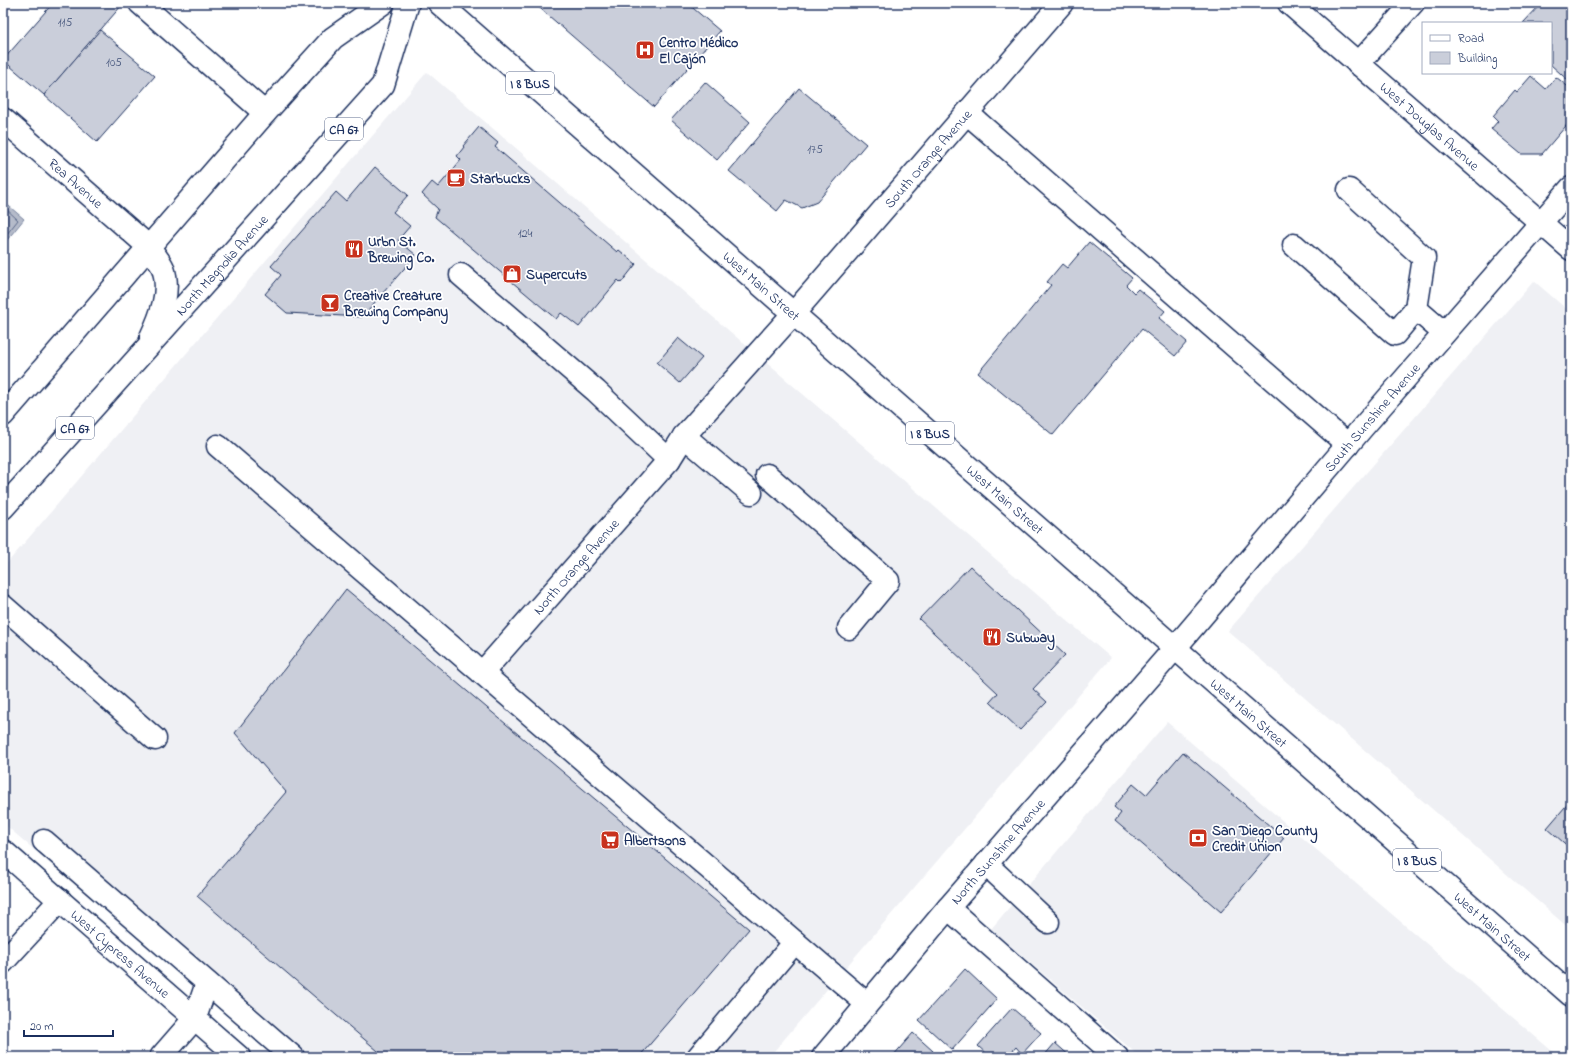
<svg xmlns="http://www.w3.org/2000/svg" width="1574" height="1060" font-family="'Indie Flower',sans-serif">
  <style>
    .built { fill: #eff0f4 }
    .water { fill: #b5bbca; stroke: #77839f }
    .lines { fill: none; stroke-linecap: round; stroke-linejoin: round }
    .shore { stroke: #596789; stroke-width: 1 }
    .building { fill: #caceda; stroke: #1b2f5e }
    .minor-casing { stroke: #1b2f5e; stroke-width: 25 }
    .major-casing { stroke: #1b2f5e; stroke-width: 25 }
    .minor { stroke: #fff; stroke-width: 22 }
    .major { stroke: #fff; stroke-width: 22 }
    .labels { text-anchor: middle; stroke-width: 3.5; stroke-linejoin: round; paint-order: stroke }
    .number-label { font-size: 12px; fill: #47577d }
    .shield { fill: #fff; stroke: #5f6d8e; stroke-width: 1 }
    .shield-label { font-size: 13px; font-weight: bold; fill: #1b2f5e }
    .poi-label { font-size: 14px; font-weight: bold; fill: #1b2f5e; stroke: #fff; text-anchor: start }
    .street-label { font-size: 14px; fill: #1b2f5e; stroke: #fff }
  </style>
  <rect width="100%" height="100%" fill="#fff"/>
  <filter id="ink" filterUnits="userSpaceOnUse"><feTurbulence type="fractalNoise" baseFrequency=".025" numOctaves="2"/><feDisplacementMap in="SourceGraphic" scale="8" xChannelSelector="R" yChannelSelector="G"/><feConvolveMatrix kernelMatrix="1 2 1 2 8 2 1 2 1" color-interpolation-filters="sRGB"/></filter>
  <g filter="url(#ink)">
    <g class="built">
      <path d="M427,72L1111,658L769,1057H276L3,823V568Z"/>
      <path d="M1534,281L1571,313V930L1228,631Z"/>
      <path d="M1167,722L1559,1057H1140L991,929Z"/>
    </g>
    <path class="water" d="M3,201L24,219L3,245Z"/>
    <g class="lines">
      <path class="shore" d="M3,206L18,220L3,239"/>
    </g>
    <g class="building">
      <path d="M53,3H120L122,5L44,95L3,60Z"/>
      <path d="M534,3H687L720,31L654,107Z"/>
      <path d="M1538,3H1571V9L1566,15L1571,19V83L1551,65V23H1523L1540,5Z"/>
      <path d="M100,30L155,76L97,142L44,95Z"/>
      <path d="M1531,76L1546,89L1556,77L1571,89V120L1542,154H1521L1491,129L1498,121L1493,116L1515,90L1517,92Z"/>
      <path d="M705,82L750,122L717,160L671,120Z"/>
      <path d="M799,88L866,144L817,202L802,208L786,200L777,211L729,171Z"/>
      <path d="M479,127L498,143L495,147L617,252L619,250L636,264L621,283L618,280L579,327L561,313L556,319L435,217L438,209L422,194L432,182L438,187L461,160L457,156L464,147L463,146Z"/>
      <path d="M375,167L408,195L393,212L410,226L398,240L416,255L362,317L287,313L265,294L281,275L271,266L336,192L346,201Z"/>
      <path d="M1089,242L1132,278L1126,285L1134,293L1138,289L1165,311L1159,318L1187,342L1175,356L1142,329L1053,435L978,373L1051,285L1047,282L1062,264L1067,268Z"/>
      <path d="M678,338L702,358L680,383L657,363Z"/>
      <path d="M970,566L1065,655L1033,689L1047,702L1020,730L990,702L998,693L919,619Z"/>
      <path d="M346,589L749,929L639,1057H385L197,896L286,792L235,733Z"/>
      <path d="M1183,752L1284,838L1221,912L1115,821L1121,813L1114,807L1133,784L1146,795Z"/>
      <path d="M1571,800V849L1547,828Z"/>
      <path d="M965,969L997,999L952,1050L919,1020Z"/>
      <path d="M1012,1008L1041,1033L1022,1054L1016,1047L1007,1057H990L978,1046Z"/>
      <path d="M913,1033L933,1051L928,1057H892Z"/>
      <path d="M1055,1043L1071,1057H1043Z"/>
    </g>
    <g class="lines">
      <g class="minor-casing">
        <g id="minor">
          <path d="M140,3L265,113"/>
          <path id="s1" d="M1289,3L1571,249"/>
          <path d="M1358,64L1413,3"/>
          <path d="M967,113L1348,445"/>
          <path id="s2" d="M3,119L149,247"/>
          <path d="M1349,190L1424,258L1416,309L1444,333"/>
          <path d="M1294,245L1395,334L1416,309"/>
          <path d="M461,275L596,391L669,460"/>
          <path d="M684,436L751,493"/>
          <path d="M218,446L867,1004"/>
          <path d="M767,475L888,581L849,628"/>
          <path d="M3,606L155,739"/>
          <path id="s3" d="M482,673L669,460L684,436L794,313L1062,3"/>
          <path d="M44,841L293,1057"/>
          <path id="s4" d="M3,851L239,1057"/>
          <path d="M986,864L1048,922"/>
          <path d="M948,908L1117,1057"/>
          <path d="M3,962L60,900"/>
          <path d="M161,1057L195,1018L207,983"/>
          <path d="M698,1057L795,942"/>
          <path id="s5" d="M823,1057L948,908L1175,648L1363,427L1571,188"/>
        </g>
      </g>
      <g class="major-casing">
        <g id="major">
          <path id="s6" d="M439,3L1571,995"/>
          <path d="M149,247C153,253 160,261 163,268C171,291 161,316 151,337"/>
          <path d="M3,415L265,113L333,38L383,3"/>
          <path id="s7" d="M3,508L383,85L408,3"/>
        </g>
      </g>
      <use href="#minor" class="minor"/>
      <use href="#major" class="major"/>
    </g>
  </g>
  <defs>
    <g id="hospital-square" transform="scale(1)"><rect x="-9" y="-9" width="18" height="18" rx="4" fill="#c8321e" stroke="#fff"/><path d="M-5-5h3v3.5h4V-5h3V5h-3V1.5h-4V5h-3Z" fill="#fff"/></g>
    <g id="cafe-square" transform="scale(1)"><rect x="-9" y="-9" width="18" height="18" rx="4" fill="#c8321e" stroke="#fff"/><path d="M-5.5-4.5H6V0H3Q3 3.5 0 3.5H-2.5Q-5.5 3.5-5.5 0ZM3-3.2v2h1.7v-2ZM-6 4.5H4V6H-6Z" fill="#fff"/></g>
    <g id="restaurant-square" transform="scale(1)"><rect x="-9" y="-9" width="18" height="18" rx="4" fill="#c8321e" stroke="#fff"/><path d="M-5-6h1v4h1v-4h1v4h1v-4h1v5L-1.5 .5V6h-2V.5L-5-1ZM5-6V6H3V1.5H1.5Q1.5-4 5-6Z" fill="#fff"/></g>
    <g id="shop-square" transform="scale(1)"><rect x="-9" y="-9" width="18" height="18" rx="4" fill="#c8321e" stroke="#fff"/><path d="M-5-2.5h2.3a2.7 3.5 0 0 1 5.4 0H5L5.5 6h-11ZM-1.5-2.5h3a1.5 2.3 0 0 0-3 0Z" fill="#fff"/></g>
    <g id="bar-square" transform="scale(1)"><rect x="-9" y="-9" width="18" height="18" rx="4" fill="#c8321e" stroke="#fff"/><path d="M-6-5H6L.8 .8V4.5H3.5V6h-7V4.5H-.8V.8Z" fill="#fff"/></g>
    <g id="bank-square" transform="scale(1)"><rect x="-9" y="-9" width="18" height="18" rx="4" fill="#c8321e" stroke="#fff"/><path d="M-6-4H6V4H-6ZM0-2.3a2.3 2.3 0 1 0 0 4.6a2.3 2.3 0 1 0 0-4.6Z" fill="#fff"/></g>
    <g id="supermarket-square" transform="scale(1)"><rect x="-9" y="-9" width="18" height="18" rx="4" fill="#c8321e" stroke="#fff"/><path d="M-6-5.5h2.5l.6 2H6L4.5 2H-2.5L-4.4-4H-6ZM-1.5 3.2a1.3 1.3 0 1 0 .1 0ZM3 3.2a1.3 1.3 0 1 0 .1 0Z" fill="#fff"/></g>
  </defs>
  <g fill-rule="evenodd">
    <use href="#hospital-square" x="645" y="50"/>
    <use href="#cafe-square" x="456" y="178"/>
    <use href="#restaurant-square" x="354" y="249"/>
    <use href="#shop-square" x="512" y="274"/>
    <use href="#bar-square" x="330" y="303"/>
    <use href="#restaurant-square" x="992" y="637"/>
    <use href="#bank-square" x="1198" y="838"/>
    <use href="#supermarket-square" x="610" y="840"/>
  </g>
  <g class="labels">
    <g class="number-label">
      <text x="65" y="26">115</text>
      <text x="114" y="66">105</text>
      <text x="815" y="153">175</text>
      <text x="525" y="237">124</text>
    </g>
    <g class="shield">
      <rect x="506" y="72" width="48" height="22" rx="3"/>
      <rect x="325" y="118" width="38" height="22" rx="3"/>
      <rect x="56" y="417" width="38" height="22" rx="3"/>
      <rect x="906" y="422" width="48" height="22" rx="3"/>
      <rect x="1393" y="849" width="48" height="22" rx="3"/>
    </g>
    <g class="shield-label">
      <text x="530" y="88">I 8 BUS</text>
      <text x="344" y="134">CA 67</text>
      <text x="75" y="433">CA 67</text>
      <text x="930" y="438">I 8 BUS</text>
      <text x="1417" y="865">I 8 BUS</text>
    </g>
    <g class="poi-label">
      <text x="659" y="47">Centro Médico<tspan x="659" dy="16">El Cajón</tspan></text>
      <text x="470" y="183">Starbucks</text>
      <text x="368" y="246">Urbn St.<tspan x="368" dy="16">Brewing Co.</tspan></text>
      <text x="526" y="279">Supercuts</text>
      <text x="344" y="300">Creative Creature<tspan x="344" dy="16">Brewing Company</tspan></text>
      <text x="1006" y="642">Subway</text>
      <text x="1212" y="835">San Diego County<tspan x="1212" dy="16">Credit Union</tspan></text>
      <text x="624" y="845">Albertsons</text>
    </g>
    <g class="street-label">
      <text dy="5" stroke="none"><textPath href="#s1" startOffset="187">West Douglas Avenue</textPath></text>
      <text dy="5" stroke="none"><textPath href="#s3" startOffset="681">South Orange Avenue</textPath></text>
      <text dy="5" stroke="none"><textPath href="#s2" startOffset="97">Rea Avenue</textPath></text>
      <text dy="5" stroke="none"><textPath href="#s7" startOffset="327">North Magnolia Avenue</textPath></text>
      <text dy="5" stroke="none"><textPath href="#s6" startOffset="429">West Main Street</textPath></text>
      <text dy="5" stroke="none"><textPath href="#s5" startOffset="843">South Sunshine Avenue</textPath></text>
      <text dy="5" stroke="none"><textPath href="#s6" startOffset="753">West Main Street</textPath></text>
      <text dy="5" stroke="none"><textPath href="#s3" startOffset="142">North Orange Avenue</textPath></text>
      <text dy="5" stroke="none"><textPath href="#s6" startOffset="1077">West Main Street</textPath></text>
      <text dy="5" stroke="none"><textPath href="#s5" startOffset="270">North Sunshine Avenue</textPath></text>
      <text dy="5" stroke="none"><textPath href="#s6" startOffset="1401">West Main Street</textPath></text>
      <text dy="5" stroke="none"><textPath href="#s4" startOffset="156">West Cypress Avenue</textPath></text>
    </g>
  </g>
  <rect width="1574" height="1060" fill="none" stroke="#fff" stroke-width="16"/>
  <rect x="8" y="8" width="1558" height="1044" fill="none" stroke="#1b2f5e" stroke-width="1.5" filter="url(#ink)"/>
  <rect x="1422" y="22" width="130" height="52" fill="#ffffff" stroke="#a4acbf"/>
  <rect x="1430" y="35" width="20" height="6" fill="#ffffff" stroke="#a4acbf"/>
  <text x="1458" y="42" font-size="12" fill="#1b2f5e">Road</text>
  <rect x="1430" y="52" width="20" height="12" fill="#caceda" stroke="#a4acbf"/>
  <text x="1458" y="62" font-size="12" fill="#1b2f5e">Building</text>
  <path d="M24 1030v6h89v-6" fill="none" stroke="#1b2f5e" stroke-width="2"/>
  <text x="30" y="1030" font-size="12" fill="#1b2f5e" stroke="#ffffff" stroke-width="3" paint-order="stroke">20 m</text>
</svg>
